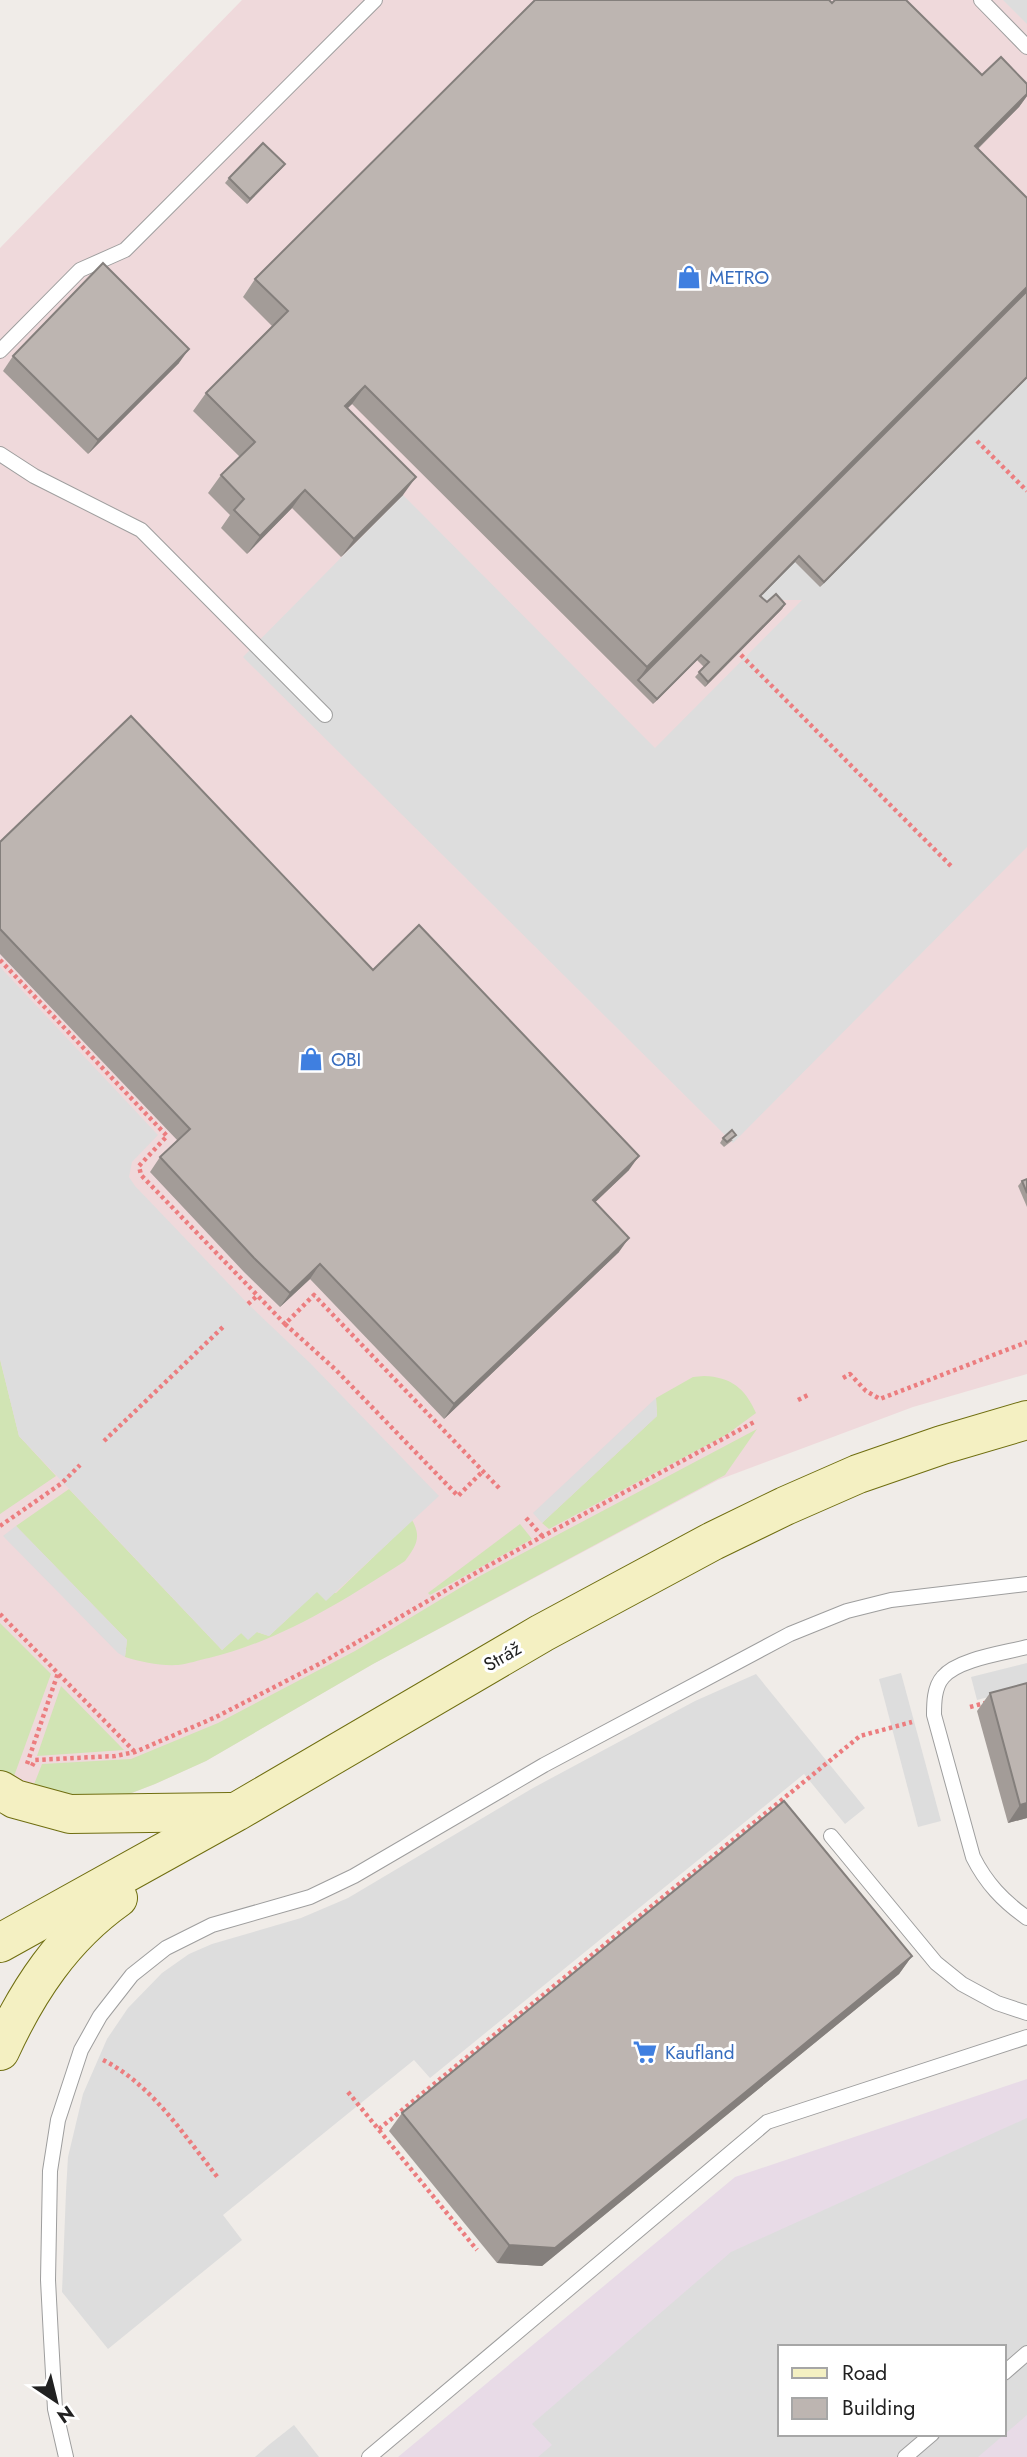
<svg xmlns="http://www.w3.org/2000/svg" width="1027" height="2457" font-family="Jost,sans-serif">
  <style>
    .commercial { fill: #efd9db }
    .industrial { fill: #e8dbe7; fill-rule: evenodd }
    .grass { fill: #d1e4b4 }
    .parking { fill: #ddd; fill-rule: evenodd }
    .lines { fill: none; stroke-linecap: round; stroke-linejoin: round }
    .lane-casing { stroke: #9e9e9e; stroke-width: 16 }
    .secondary-casing { stroke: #6f6e10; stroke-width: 40 }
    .path { stroke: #ec7d7f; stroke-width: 4.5; stroke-dasharray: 3.5 3.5; stroke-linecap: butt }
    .lane { stroke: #fff; stroke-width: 14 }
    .secondary { stroke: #f4f0c2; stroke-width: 38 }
    .wall { fill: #a39c98 }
    .shaded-wall { fill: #847f7c }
    .building { fill: #bdb5b1; stroke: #847f7c; stroke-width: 2 }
    .labels { text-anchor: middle; stroke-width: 6; stroke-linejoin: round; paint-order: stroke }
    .shop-label { font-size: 19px; fill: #366cbe; stroke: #fff; text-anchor: start }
    .street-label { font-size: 19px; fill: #212121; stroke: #fff }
  </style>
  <rect width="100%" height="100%" fill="#f0ece8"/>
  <path class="commercial" d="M242,0H1027V1374L913,1407L718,1480L373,1664L206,1761L155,1784L129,1794L35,1788L0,1770V248Z"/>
  <path class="industrial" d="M1027,2079V2457H398L735,2177ZM780,2347H1004V2434H780Z"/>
  <g class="grass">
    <path d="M0,1359L19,1436L56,1476L0,1514Z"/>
    <path d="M704,1376C731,1377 745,1388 756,1413L726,1435L549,1529L542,1523L657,1416L656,1398L693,1377Z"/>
    <path d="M757,1429L725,1475L373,1664L206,1761L155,1784L129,1794L107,1797L71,1795L33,1787L42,1764L131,1759L218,1723L355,1651L478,1577Z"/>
    <path d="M69,1489L222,1650L241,1633L257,1632L269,1636L317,1591L336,1593L412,1520C422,1537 416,1546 405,1561C343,1601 282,1640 209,1658C199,1660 188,1664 178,1665C159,1666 142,1662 125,1657L127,1640L16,1526Z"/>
    <path d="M520,1524L532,1539L430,1595L428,1593Z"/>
    <path d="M0,1623L51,1674L13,1779L0,1770Z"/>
    <path d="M61,1686L124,1750L37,1756Z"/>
  </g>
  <g class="parking">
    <path d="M1003,0H1027V24Z"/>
    <path d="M1027,312V847L733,1143L243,657L403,495L655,748L802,600H762L756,593Z"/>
    <path d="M0,967L158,1135L132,1162L129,1177L135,1186L248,1304L310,1363L439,1496L326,1601L317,1592L269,1636L257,1632L248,1640L241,1633L222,1650L19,1436L0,1359Z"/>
    <path d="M656,1398L657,1416L542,1523L533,1513Z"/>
    <path d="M16,1526L127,1640L125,1657L118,1653L3,1536Z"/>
    <path d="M1027,1663V1687L977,1700L971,1677Z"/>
    <path d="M901,1673L941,1821L918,1827L879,1679Z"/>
    <path d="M756,1674L865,1808L845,1824L804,1774L430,2078L414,2060L223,2215L242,2240L108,2349L62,2292L66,2192L68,2157L83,2094L107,2039L128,2008L162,1973L189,1954L212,1944L301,1918L348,1898L533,1788L695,1701Z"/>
    <path d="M1027,2118V2415L978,2457H538L552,2445L532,2424L731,2252ZM780,2347H1004V2434H780Z"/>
    <path d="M294,2425L319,2457H255L270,2444Z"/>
  </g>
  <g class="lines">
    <g class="lane-casing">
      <g id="lane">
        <path d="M981,0L1027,47"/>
        <path d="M0,351L80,270L125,250L375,0"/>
        <path d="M0,454L34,476L141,530L325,715"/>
        <path d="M1027,1647C1004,1653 958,1659 943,1677C934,1687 934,1704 934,1715L973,1857C986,1883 1003,1901 1027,1918"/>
        <path d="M831,1836L936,1963L962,1984L997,2003L1027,2013"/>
        <path d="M1004,2373L1027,2353"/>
        <path d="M66,2457L55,2409L51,2338L48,2280L50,2171L58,2120L81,2050L100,2016L132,1975L166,1948L212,1925L310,1897L354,1876L544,1765L790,1634L847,1611L891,1600L1027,1584"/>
        <path d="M369,2457L767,2122L1027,2037"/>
        <path d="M905,2457L932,2434"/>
      </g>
    </g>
    <g class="secondary-casing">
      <g id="secondary">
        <path d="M0,1790L15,1799L70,1814L230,1812"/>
        <path d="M0,1943L236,1812L542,1633L713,1541L785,1506L858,1474L942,1445L1027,1420"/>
        <path d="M0,2051C28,1990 63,1937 118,1898"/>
      </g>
    </g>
    <g class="path">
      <path d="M977,441L1027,491"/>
      <path d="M736,650L953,868"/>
      <path d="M0,960L167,1136L139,1166L141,1175L285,1324L314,1295L500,1489"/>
      <path d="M248,1304L257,1296"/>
      <path d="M285,1324L336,1370L458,1496L483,1471"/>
      <path d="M843,1378L850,1374L866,1391L880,1399L1027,1342"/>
      <path d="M798,1400L810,1394"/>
      <path d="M104,1441L223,1327"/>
      <path d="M526,1518L543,1537"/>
      <path d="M0,1526L62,1483L80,1465"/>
      <path d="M0,1614L134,1751"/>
      <path d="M970,1707L985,1703"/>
      <path d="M27,1764L58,1673"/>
      <path d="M32,1766L35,1760L115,1756L135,1752L216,1717L323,1662L486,1567L756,1421"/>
      <path d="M103,2060C153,2085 185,2137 219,2179"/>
      <path d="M348,2092L477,2250"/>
      <path d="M379,2129L860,1736L912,1722"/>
    </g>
    <use href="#lane" class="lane"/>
    <use href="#secondary" class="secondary"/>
  </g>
  <g class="wall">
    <path d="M832,3L982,75L1027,84V96L1019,107L978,149L1027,198V378L820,587L795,562L760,596L767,602L785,604L782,609L705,687L695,677L704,667L697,660L653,704L352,404L347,408L403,495L341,557L292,508L247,554L221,528L230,515L208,493L221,475L240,457L193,411L206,393L272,326L243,297L255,279Z"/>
    <path d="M285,164L281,169L247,204L225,183L229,178Z"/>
    <path d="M13,356L179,363L88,454L3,371Z"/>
    <path d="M0,842L373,970L629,1170L595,1202L619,1252L444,1419L310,1279L280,1307L244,1272L150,1172L160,1157L178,1141L0,954Z"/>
    <path d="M723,1138L733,1140L724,1147L720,1143Z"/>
    <path d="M1027,1179V1207L1018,1186L1022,1181Z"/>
    <path d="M990,1693L1027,1818L1008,1823L977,1711Z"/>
    <path d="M912,1956L899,1974L542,2266L497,2263L389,2131L402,2113Z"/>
  </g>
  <g class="shaded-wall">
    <path d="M1027,94V96L1019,107L962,164L975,146Z"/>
    <path d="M285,164L281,169L247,204L250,199Z"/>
    <path d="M1027,287V293L638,680L647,667Z"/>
    <path d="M189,349L179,363L88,454L98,440Z"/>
    <path d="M1027,377V378L820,587L824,582Z"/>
    <path d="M365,386L352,404L332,424L345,406Z"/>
    <path d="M416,477L403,495L341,557L354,539Z"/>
    <path d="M305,490L292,508L247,554L260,536Z"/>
    <path d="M799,556L795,562L756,601L760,596Z"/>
    <path d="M785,604L782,609L705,687L708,682Z"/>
    <path d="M701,655L697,660L653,704L657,699Z"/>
    <path d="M639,1156L629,1170L583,1214L593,1200Z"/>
    <path d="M629,1238L619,1252L444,1419L454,1404Z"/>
    <path d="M320,1264L310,1279L280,1307L290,1293Z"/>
    <path d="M1027,1803V1818L1008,1823L1020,1805Z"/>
    <path d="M912,1956L899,1974L542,2266L497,2263L509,2245Z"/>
  </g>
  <g class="building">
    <path d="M535,0H829L832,3L835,0H906L982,75L1001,57L1027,84V94L975,146L1027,198V287L647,667L365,386L345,406L416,477L354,539L305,490L260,536L234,510L244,499L221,475L255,442L206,393L288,311L255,279Z"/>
    <path d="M263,143L285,164L250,199L229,178Z"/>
    <path d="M103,263L189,349L98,440L13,356Z"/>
    <path d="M1027,291V377L824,582L799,556L760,596L767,602L776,594L785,604L708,682L699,672L709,662L701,655L657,699L638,680Z"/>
    <path d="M131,716L373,970L419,925L639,1156L593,1200L629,1238L454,1404L320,1264L290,1293L254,1258L160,1157L190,1129L0,929V842Z"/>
    <path d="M732,1130L736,1135L727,1142L723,1138Z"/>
    <path d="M1027,1179V1193L1022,1181Z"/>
    <path d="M1027,1683V1803L1020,1805L990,1693Z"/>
    <path d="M784,1801L912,1956L555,2248L509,2245L402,2113Z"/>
  </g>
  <defs>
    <g id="shop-bare" transform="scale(1.89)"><path d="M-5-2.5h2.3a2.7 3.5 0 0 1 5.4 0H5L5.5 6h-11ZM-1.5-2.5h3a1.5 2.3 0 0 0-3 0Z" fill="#3f7fe0" stroke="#fff" stroke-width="2.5" paint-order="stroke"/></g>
    <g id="supermarket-bare" transform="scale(1.89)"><path d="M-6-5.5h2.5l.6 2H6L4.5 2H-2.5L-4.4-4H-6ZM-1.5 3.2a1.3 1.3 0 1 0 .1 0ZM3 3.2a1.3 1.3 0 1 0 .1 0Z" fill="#3f7fe0" stroke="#fff" stroke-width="2.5" paint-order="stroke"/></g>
  </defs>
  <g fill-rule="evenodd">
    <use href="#shop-bare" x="689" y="277"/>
    <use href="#shop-bare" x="311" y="1059"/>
    <use href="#supermarket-bare" x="645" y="2052"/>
  </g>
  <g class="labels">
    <g class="shop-label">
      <text x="709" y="284">METRO</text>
      <text x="331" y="1066">OBI</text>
      <text x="665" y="2059">Kaufland</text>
    </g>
    <g class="street-label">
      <text transform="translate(502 1656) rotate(-30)" y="7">Stráž</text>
    </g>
  </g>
  <rect x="778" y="2345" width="228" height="91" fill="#ffffff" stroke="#a6a6a6" stroke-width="2"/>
  <rect x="792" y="2368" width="35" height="10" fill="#f4f0c2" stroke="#a6a6a6" stroke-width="2"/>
  <text x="842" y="2380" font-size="21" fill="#212121">Road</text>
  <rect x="792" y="2398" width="35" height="21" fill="#bdb5b1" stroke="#a6a6a6" stroke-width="2"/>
  <text x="842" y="2415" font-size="21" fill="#212121">Building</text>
  <g transform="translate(56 2401) rotate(145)" stroke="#ffffff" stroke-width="5" paint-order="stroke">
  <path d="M0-5L12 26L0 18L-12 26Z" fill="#212121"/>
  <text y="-10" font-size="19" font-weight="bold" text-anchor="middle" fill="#212121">N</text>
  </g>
</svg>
